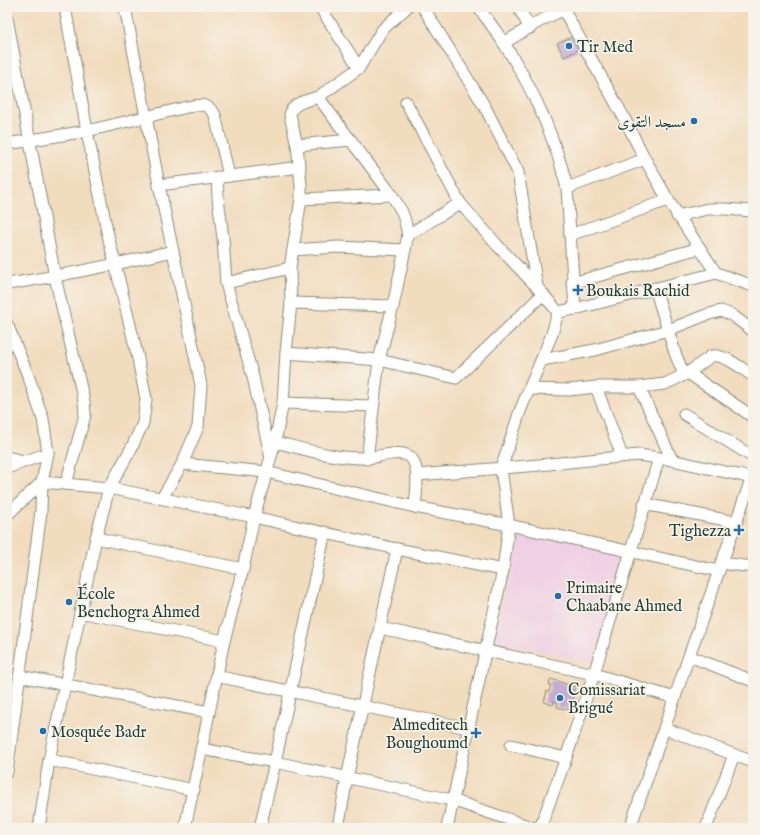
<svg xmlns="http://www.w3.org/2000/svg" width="760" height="835" font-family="'IM FELL English',Amiri,serif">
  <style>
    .built { fill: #f0d0e4 }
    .building { fill: #c5abd6 }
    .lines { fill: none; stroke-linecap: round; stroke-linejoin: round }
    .minor-casing { stroke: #888c79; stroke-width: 13 }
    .minor { stroke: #fff; stroke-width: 11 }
    .poi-dot { fill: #1f6fb2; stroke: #f7f3e8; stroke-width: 1.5 }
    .labels { text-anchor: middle; stroke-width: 3.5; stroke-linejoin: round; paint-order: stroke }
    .poi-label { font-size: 16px; fill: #1f3d34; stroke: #f7f3e8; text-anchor: start }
  </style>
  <rect width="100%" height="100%" fill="#f7f3e8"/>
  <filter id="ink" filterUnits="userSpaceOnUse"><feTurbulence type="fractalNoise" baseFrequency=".025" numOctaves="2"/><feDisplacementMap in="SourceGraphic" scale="8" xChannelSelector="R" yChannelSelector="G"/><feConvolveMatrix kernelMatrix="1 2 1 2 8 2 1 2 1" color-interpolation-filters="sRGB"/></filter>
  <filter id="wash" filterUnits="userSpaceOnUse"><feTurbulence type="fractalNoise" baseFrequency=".012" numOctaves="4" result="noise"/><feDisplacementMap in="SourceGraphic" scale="16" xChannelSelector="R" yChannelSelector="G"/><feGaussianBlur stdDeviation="0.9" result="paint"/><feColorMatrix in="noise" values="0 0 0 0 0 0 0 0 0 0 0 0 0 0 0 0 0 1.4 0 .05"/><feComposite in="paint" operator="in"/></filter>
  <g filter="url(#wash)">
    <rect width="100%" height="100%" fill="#f2dcbe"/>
    <path class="built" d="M519,529L628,550L592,663L493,641Z"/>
    <g id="blocks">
      <g class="building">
        <path d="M574,36L580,49L564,57L557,43Z"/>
        <path d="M551,679L576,687L573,693L575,694L570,710L557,707L558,703L554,701L553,705L544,702L547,691L549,692L551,685L549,684Z"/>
      </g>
    </g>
  </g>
  <g filter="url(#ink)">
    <use href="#blocks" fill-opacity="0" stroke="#888c79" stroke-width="1"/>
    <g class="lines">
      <g class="minor-casing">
        <g id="minor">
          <path d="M125,7L159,185L201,385L198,427L182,464L162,498"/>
          <path d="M320,7L359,68"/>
          <path d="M423,7L485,107L518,172L537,287"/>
          <path d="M478,7C487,19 497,32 505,45C533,89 555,137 567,188L575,309"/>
          <path d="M518,7L530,28"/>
          <path d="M562,7L622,114L645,159L668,200L716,273"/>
          <path d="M7,18L55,277L84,401L85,415L66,484"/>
          <path d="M504,43L538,22L568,7"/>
          <path d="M318,97L392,195L402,212L405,221L408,235L393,306L379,360L367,459"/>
          <path d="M406,102L460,203L498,246L537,287L558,312L575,309L716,273L753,286"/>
          <path d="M7,144L87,131L183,108C198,105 207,101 215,115L229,176"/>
          <path d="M297,145L351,140"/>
          <path d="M217,177L218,198L223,238L226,283L253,377L270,454"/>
          <path d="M159,185L300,167"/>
          <path d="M567,188L645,159"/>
          <path d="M301,199L392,195"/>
          <path d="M677,216L708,209H725L753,211"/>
          <path d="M408,235L460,203"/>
          <path d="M570,235L668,200"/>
          <path d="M293,250L338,247L405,250"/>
          <path d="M226,283L290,268"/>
          <path d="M572,283L700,248"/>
          <path d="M7,284C63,276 118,264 173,251"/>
          <path d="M655,288L675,353L684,375"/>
          <path d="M291,303L393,306"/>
          <path d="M7,324L29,378L43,419L48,453L42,482L41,511L7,772"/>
          <path d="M286,353L379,360L456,378L543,294"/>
          <path d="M542,360L595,350L668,330L706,315L721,311L732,315L753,331"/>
          <path d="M688,373L753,417"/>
          <path d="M596,387L622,456"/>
          <path d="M639,387L672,460"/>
          <path d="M529,389L569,390L596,387H639L665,384L688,373L711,356C724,353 742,369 753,376"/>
          <path d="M283,403L373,406"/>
          <path d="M684,414L753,457"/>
          <path d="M275,442C304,449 335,459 365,458C377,458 404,447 412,459C420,470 416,494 415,507"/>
          <path d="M7,457L25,461"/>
          <path d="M182,464L266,472L415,507L509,525L719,571"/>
          <path d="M7,468L48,453"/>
          <path d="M417,475L539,465L639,455L672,460L752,478"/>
          <path d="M644,504L736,522"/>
          <path d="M7,515L42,482L109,488L254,517L397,549L503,570"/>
          <path d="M96,538L243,569"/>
          <path d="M721,563L753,567"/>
          <path d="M80,612L224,641"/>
          <path d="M380,628L594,674L675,698"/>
          <path d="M689,656L753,681"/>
          <path d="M19,676L209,712"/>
          <path d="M216,676L468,728"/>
          <path d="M664,728L753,762"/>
          <path d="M511,745L566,758"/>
          <path d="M201,749L275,762L452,800L534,828"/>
          <path d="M49,760L194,790"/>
          <path d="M39,828L49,760L96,538L109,488L131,449L143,423L146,399L137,354L107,231L87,131L65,7"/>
          <path d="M185,828L224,641L243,569L254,517L275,442L283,403L286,353L291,303L290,268L301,199V185L297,145L290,115L292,109L296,105L302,102L318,97L359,68L382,30L407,7"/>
          <path d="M260,828L275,762L325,532"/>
          <path d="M338,828L347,778L397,549"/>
          <path d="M447,828L503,570L509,525L501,469L520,411L552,334L558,312"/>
          <path d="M540,828L566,758L594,674L659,458"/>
          <path d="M630,828L689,656L753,474"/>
          <path d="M706,828L734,755"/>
        </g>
      </g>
      <use href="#minor" class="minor"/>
    </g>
  </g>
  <g class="poi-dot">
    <circle cx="569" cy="46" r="4"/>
    <circle cx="694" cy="121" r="4"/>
    <path d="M576 284h4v4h4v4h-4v4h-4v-4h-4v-4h4z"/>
    <path d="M737 524h4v4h4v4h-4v4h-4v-4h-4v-4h4z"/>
    <circle cx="558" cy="596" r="4"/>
    <circle cx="69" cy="602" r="4"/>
    <circle cx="560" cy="698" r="4"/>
    <circle cx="43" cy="731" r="4"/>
    <path d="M474 727h4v4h4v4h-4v4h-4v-4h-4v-4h4z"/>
  </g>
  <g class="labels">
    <g class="poi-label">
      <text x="577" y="52">Tir Med</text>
      <text x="686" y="127" text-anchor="end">مسجد التقوى</text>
      <text x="586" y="296">Boukais Rachid</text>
      <text x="731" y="536" text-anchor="end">Tighezza</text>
      <text x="566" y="593">Primaire<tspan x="566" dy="18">Chaabane Ahmed</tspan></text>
      <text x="77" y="599">École<tspan x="77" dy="18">Benchogra Ahmed</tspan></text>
      <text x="568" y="695">Comissariat<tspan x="568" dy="18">Brigué</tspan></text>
      <text x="468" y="730" text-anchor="end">Almeditech<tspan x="468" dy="18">Boughoumd</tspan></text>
      <text x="51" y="737">Mosquée Badr</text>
    </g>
  </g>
  <rect width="760" height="835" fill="none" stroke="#f7f3e8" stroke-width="24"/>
</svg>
